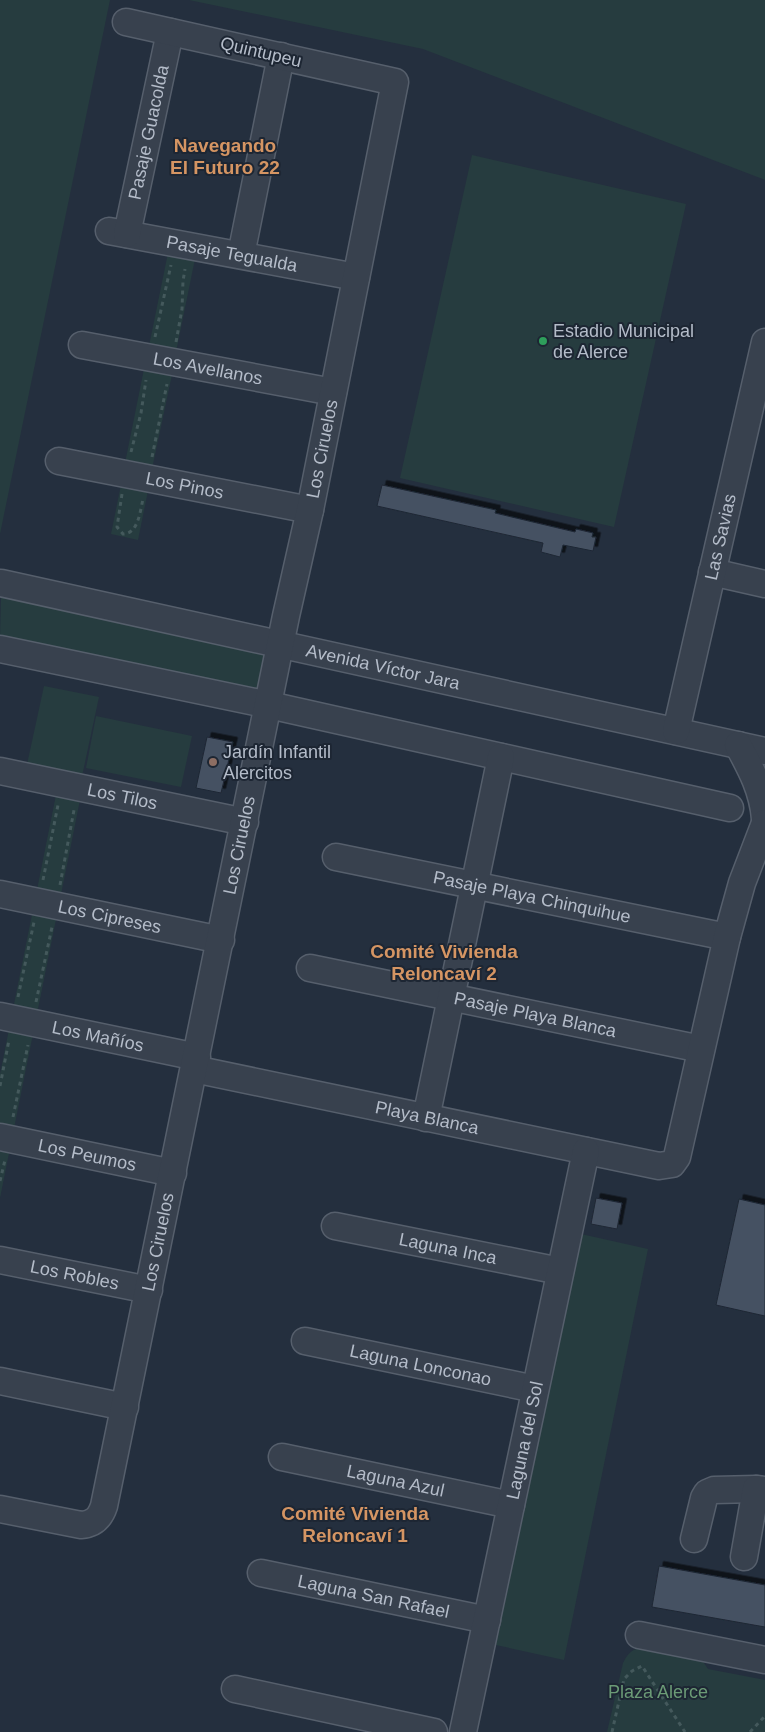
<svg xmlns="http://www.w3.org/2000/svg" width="765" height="1732" font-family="Arial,sans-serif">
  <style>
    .green { fill: #263c3f }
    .building { fill: #455162; stroke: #1f2835; filter: url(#shadow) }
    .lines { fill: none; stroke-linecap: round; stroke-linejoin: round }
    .minor-casing { stroke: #565f6c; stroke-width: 29 }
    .path { stroke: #44595c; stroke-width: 3; stroke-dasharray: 4 4; stroke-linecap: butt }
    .minor { stroke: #38414e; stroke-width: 26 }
    .leisure-dot { fill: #2e9e5b; stroke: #1d2633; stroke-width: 2 }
    .education-dot { fill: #8d6e63; stroke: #1d2633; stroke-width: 2 }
    .labels { text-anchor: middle; stroke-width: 4; stroke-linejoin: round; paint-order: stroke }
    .street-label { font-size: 18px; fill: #b4bcc9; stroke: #1d2633 }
    .poi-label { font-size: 18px; fill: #b4bcc9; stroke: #1d2633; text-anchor: start }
    .park-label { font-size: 18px; fill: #6b9a76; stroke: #1d2633 }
    .neighbourhood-label { font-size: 19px; font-weight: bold; fill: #d59563; stroke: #1d2633 }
  </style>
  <defs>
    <filter id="shadow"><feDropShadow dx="4.5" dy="-4.5" stdDeviation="0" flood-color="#0009"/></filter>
  </defs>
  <rect width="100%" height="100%" fill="#242f3e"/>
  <g class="green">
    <path d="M0,0H110L0,534Z"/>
    <path d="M189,0H765V180L423,49Z"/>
    <path d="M472,155L686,204L614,527L400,478Z"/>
    <path d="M169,248L196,254L176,352L149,346Z"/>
    <path d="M145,364L173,370L152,469L125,463Z"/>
    <path d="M122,480L149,486L138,540L111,534Z"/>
    <path d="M1,596L262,654L266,658L260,686L255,690L0,639Z"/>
    <path d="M44,686L99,697L81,781L26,769Z"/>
    <path d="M96,716L192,736L181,787L86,768Z"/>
    <path d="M57,790L81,795L0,1198V1074Z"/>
    <path d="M581,1234L648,1249L564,1660L496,1645Z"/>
    <path d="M639,1648L702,1660L708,1669L765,1680V1732H607L623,1663C627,1655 631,1650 639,1648Z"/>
  </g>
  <g class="building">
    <path d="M382,485L496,510L495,513L575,532L576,529L593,533L592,537H596L593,551L563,545L560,557L541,552L543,543L377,506Z"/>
    <path d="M207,737L233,742L221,793L196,788Z"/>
    <path d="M596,1198L622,1203L617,1229L591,1224Z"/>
    <path d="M739,1199L765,1205V1316L716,1305Z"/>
    <path d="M659,1566L765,1585V1627L652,1607Z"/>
  </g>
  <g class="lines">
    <g class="minor-casing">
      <g id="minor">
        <path id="s1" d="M109,231L356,277"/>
        <path id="s2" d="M127,234L170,32"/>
        <path d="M241,255L281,56"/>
        <path id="s3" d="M82,345L333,392"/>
        <path id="s4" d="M59,461L310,510"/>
        <path d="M712,572L765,584"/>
        <path id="s5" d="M1,583L765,751"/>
        <path d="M0,649L269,705L730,808"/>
        <path id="s6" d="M676,731L765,342"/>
        <path d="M738,745C751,769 763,791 765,819"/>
        <path id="s7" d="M0,771L245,822"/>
        <path id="s8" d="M336,857L727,937"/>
        <path id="s9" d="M0,894L221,940"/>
        <path id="s10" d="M310,968L701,1049"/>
        <path id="s11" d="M0,1016L197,1057"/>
        <path id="s12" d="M194,1069L659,1166L672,1164L677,1157L727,937L742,883L765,823"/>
        <path d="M426,1118L501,757"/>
        <path id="s13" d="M0,1137L173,1173"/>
        <path id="s14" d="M335,1226L560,1271"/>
        <path id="s15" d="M0,1260L149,1290"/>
        <path id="s16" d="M305,1341L535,1389"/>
        <path d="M0,1381L125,1407"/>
        <path id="s17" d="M282,1457L511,1505"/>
        <path id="s18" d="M0,1509L81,1525C94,1524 100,1518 104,1506L286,616L310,510L395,82L126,22"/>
        <path d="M694,1539L704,1498L707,1493L714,1490L756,1489"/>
        <path d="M744,1557L756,1489L765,1490"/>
        <path id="s19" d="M261,1573L487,1620"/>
        <path d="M639,1635L765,1660"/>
        <path d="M235,1689L434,1732"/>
        <path id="s20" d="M463,1732L586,1151"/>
      </g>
    </g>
    <g class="path">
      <path d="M155,337L171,265"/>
      <path d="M176,342L182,309L183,281L185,269"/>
      <path d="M131,452L141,413L146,380"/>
      <path d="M152,457L167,384"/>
      <path d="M122,494L117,527L123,534C138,534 140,512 143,499"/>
      <path d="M43,880L58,805"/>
      <path d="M60,885L74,810"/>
      <path d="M18,997L34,922"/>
      <path d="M36,1002L52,927"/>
      <path d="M0,1086L9,1040"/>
      <path d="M13,1117L28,1045"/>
      <path d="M0,1181L5,1160"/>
      <path d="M612,1732L624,1679L632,1671L642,1666L685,1732"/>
      <path d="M750,1732L765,1716"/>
    </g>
    <use href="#minor" class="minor"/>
  </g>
  <circle class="leisure-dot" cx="543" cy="341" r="5"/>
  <circle class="education-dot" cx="213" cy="762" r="5"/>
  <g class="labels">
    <g class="street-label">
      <text transform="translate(261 52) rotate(13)" y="6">Quintupeu</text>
      <text dy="6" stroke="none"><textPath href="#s2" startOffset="104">Pasaje Guacolda</textPath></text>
      <text dy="6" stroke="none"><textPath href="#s1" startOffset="125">Pasaje Tegualda</textPath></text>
      <text dy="6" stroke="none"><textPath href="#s3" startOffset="128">Los Avellanos</textPath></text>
      <text dy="6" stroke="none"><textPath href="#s18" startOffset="1194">Los Ciruelos</textPath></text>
      <text dy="6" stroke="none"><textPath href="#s4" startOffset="128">Los Pinos</textPath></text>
      <text dy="6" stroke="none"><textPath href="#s6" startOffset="199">Las Savias</textPath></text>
      <text dy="6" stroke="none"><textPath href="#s5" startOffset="391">Avenida Víctor Jara</textPath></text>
      <text dy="6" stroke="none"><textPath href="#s7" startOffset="125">Los Tilos</textPath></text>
      <text dy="6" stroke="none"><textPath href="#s18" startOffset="789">Los Ciruelos</textPath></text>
      <text dy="6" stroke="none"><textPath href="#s8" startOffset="200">Pasaje Playa Chinquihue</textPath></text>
      <text dy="6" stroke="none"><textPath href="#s9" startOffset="112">Los Cipreses</textPath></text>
      <text dy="6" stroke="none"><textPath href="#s10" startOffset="230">Pasaje Playa Blanca</textPath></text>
      <text dy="6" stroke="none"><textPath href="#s11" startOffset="100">Los Mañíos</textPath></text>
      <text dy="6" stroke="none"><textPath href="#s12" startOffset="238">Playa Blanca</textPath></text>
      <text dy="6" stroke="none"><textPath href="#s13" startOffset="89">Los Peumos</textPath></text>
      <text dy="6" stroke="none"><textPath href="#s18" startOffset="384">Los Ciruelos</textPath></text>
      <text dy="6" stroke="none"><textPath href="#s14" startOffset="115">Laguna Inca</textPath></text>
      <text dy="6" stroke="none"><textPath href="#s15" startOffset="76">Los Robles</textPath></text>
      <text dy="6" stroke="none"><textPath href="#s16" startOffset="118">Laguna Lonconao</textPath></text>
      <text dy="6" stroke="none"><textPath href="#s20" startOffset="298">Laguna del Sol</textPath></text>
      <text dy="6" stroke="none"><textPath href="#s17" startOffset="116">Laguna Azul</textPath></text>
      <text dy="6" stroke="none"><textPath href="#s19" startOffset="115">Laguna San Rafael</textPath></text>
    </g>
    <g class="poi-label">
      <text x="553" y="337">Estadio Municipal<tspan x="553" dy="21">de Alerce</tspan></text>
      <text x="223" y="758">Jardín Infantil<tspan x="223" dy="21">Alercitos</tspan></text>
    </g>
    <g class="park-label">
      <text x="658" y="1698">Plaza Alerce</text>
    </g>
    <g class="neighbourhood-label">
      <text x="225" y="152">Navegando<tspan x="225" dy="22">El Futuro 22</tspan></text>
      <text x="444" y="958">Comité Vivienda<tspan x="444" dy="22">Reloncaví 2</tspan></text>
      <text x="355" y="1520">Comité Vivienda<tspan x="355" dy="22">Reloncaví 1</tspan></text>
    </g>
  </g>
</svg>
